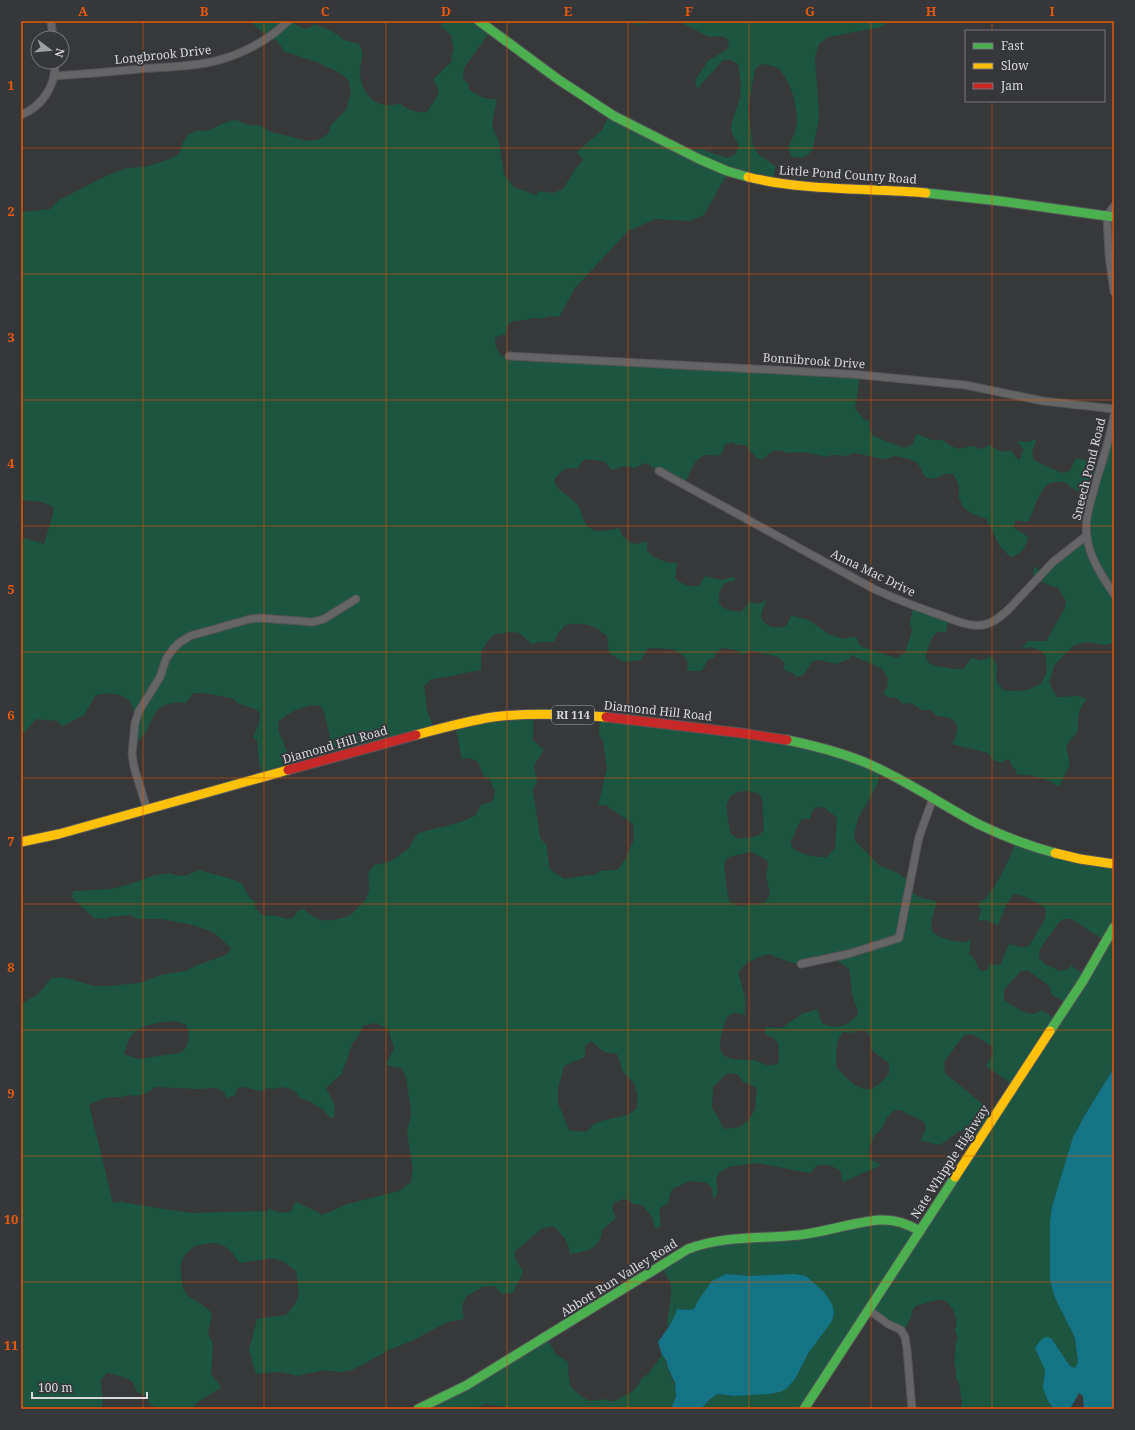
<svg xmlns="http://www.w3.org/2000/svg" width="1135" height="1430" font-family="'Noto Serif',serif">
  <style>
    .green { fill: #1c5540; fill-rule: evenodd }
    .water { fill: #157386 }
    .lines { fill: none; stroke-linecap: round; stroke-linejoin: round }
    .street-casing { stroke: #545456; stroke-width: 9 }
    .fast-casing { stroke: #545456; stroke-width: 11 }
    .slow-casing { stroke: #545456; stroke-width: 11 }
    .jam-casing { stroke: #545456; stroke-width: 11 }
    .street { stroke: #656567; stroke-width: 7 }
    .fast { stroke: #4caf50; stroke-width: 9 }
    .slow { stroke: #ffc107; stroke-width: 9 }
    .jam { stroke: #c62828; stroke-width: 9 }
    .grid { fill: none; stroke: #e8590c; stroke-width: 1; stroke-opacity: 0.55 }
    .labels { text-anchor: middle; stroke-width: 4; stroke-linejoin: round; paint-order: stroke }
    .shield { fill: #36373b; stroke: #a7a8ab; stroke-width: 1 }
    .shield-label { font-size: 11px; font-weight: bold; fill: #d7d8db }
    .street-label { font-size: 12px; fill: #d7d8db; stroke: #36373b }
    .neatline { fill: none; stroke: #e8590c; stroke-width: 1.5 }
    .grid-label { font-size: 13px; text-anchor: middle; font-weight: bold; fill: #e8590c }
  </style>
  <rect width="100%" height="100%" fill="#37383a"/>
  <g class="green">
    <path d="M251,21H291L304,29L310,28L314,24L332,31L344,40L359,44C366,56 359,62 360,74C362,96 378,111 400,103C406,110 418,113 427,112L439,93L437,85L433,80L452,61L451,57L454,51L451,35L440,26L444,21H475L489,33L464,68L463,79L468,84L469,89C478,96 486,100 497,99L492,125L499,143L504,174L514,187L536,195L539,191L553,193L563,189L576,168L581,163L583,159L577,152L602,130L609,116L683,151L700,149L727,158L735,155L739,146L732,133L731,125L740,98L741,85L738,64L730,60H723L697,89L695,80L708,61L727,49L729,43L727,39L722,36L709,37L678,21H661L638,25L627,21H890L881,27L828,37L819,44L815,57L819,118L813,149L808,155L801,158L792,157L788,149C791,140 796,132 797,122C798,107 790,77 777,68C773,65 767,65 762,64L755,69L748,108L753,146L759,155L776,166L772,182L728,172L704,215L689,221L656,219L628,231L575,288L559,317L552,316L541,319L532,318L527,320L512,321L507,326L506,335H501L495,338L496,348L502,356L860,375L855,409L865,420L870,421L869,427L873,436L904,448L912,445L917,434L932,440H943L951,446L959,449L971,446L982,449L990,445C996,451 1003,452 1011,451L1019,460L1024,450L1017,441L1028,442L1033,440H1036L1032,452L1033,459L1037,462L1062,473L1070,471L1076,458L1099,465L1107,437L1114,439V643L1103,645L1088,642L1074,645L1055,664L1049,682L1057,697L1078,696L1087,699C1077,711 1078,716 1078,731L1066,746L1070,764L1059,787C1050,779 1029,774 1017,775L1016,770L1012,767L1009,759L1005,760L1002,763L993,760L988,753L952,744L958,731L955,722L950,718L937,716L931,710H921C915,705 911,702 903,704L896,698L888,697L883,693L887,688L888,678L883,670L879,667L850,655V659L836,664L818,660L813,661L803,675L797,677L794,674L784,670V662L779,657L751,651L742,655L736,650L722,648L716,653L714,658L708,660L702,671H687L688,664L686,658L673,649L648,648L641,660L624,662L609,653L607,636C592,624 584,622 565,625L557,635L554,642H539L532,644L519,633L511,632L496,634L490,638L481,651V670L430,680L424,686L427,710L434,728L334,756L324,711L318,705C304,705 289,712 278,722L279,732L287,751L291,768L262,773L258,755L257,741L253,737L259,724L260,713L255,709L237,703L232,698L201,693H193L186,703C144,701 160,723 136,743L134,736L129,730C131,725 135,718 134,712C132,693 111,692 96,695L84,715L63,726L57,721L36,719L25,732H21V537L44,544L53,514L54,507L42,502L21,500V212L50,209L59,200L104,177L127,168L145,167L170,159L179,154L183,142L189,134L199,130L207,131L229,121L236,120L252,126L259,125L271,132L309,141L318,140L328,134L331,125L346,110L351,94L349,81L340,73L316,62L285,52L276,40L258,29ZM732,442L738,445H745L756,457L761,460L774,450L784,451L786,453L803,452L827,457L831,455L847,456L854,453L884,459L895,456L910,459L918,464L926,478L935,479L945,474H953L959,485V498L963,507L971,513L986,519L1001,548L1011,557C1024,552 1024,550 1028,537L1014,528V523L1017,520L1028,522C1037,507 1040,474 1065,483C1068,484 1069,487 1072,488C1078,491 1084,492 1090,494L1084,523L1083,537L1040,571L1034,566L1033,579L1058,588L1066,601L1064,610L1046,641H1028L1022,648L1031,647L1041,651L1046,656L1047,672L1041,684C1027,691 1019,692 1003,690L996,680L997,666L992,656L979,661L972,657L964,668C956,670 951,669 943,667C930,665 922,663 928,648C930,641 932,637 937,632H946L949,618L913,609L910,622L912,631L905,653L897,658L862,647L858,643L857,638L851,637L843,639L829,634L807,619L793,616L792,614C790,618 789,623 785,626C778,630 761,625 761,616C761,611 765,605 767,600L757,604L749,601L746,607L740,612C735,611 728,610 724,608C715,604 719,587 726,583C729,581 732,581 735,581L734,577L721,580L705,576L700,585C691,588 682,585 675,578L677,563C666,563 654,559 647,551V541C634,548 624,541 619,528C606,531 591,536 584,520C582,516 581,510 578,506C572,496 560,494 554,482C558,471 568,467 578,468L581,463L586,459L605,462L611,470L625,466L634,468L646,463L684,485C694,466 694,451 719,456L722,453L725,445Z"/>
    <path d="M533,716V740L544,750L534,765L537,782L533,790L540,838L546,844L550,869L564,879L596,874L599,871L617,870L625,860L634,839L633,824L607,806L598,805L607,769L603,741L599,736L600,719L768,736L880,772L878,782L870,798L858,818L854,835L856,842L880,866L898,873L909,881L908,888L916,896L937,902C935,910 928,925 933,932C936,937 960,944 965,942C967,942 969,940 971,939L969,954L975,960L978,968L982,971L987,970L990,964L998,965L1001,964L1009,944L1022,947L1029,946L1045,919L1046,911L1044,907L1024,896L1014,894L1007,903L998,925L985,920L978,921L981,910L978,904C993,896 1010,859 1015,843L1114,865V1068L1086,1113L1073,1137L1055,1298L1075,1338L1078,1362L1075,1368L1070,1366L1051,1338C1046,1364 1037,1386 1054,1409H960L962,1403L959,1383L956,1378V1368L954,1365L956,1342L958,1339L955,1330C960,1319 952,1304 942,1299L915,1306L912,1311L911,1318L903,1331L865,1312L802,1409H701L710,1399L718,1394L734,1396L795,1379L809,1352L831,1304L824,1292L750,1276L726,1274L699,1299L694,1309L687,1310L677,1309L673,1321L667,1327C667,1314 674,1294 670,1282C667,1276 663,1271 660,1265L699,1243L778,1237L879,1219L916,1231L976,1141L973,1139V1138L961,1130L940,1145L920,1141L926,1129L924,1122L900,1110L893,1111L887,1118L880,1131L874,1136L869,1148L870,1159L882,1165L843,1182L840,1170L828,1165H818L810,1173L757,1163L729,1167L720,1172L716,1178L718,1192L713,1200L712,1188L707,1183L690,1181L674,1188L671,1191L668,1203L659,1209L661,1226L655,1229L652,1217L642,1205L633,1204L630,1201L623,1199L614,1203L612,1208L616,1218L602,1230C600,1250 586,1251 570,1254C569,1243 561,1231 552,1226L543,1228L515,1251V1259L523,1271C521,1279 516,1285 513,1293L502,1294L494,1286L482,1287L466,1297L462,1305L464,1319L447,1322L412,1341L393,1348L352,1370L341,1372L323,1370L298,1376L279,1372L256,1374L249,1350L257,1319L286,1315C302,1297 299,1294 296,1271L282,1261L272,1258L240,1263C236,1258 232,1252 228,1249C221,1243 213,1242 205,1244C180,1247 178,1267 183,1288C186,1299 205,1303 212,1314L208,1333L213,1345L211,1374L221,1387L220,1388L198,1402L191,1409H160L150,1405L148,1398L136,1391L133,1382L124,1377L107,1373L101,1380C101,1393 105,1395 101,1409H21V1004L38,994L51,978L59,977L66,978L95,986H106L139,983L161,975L184,971L205,962L224,956L230,951L231,948L223,941L222,939L210,931L189,924L161,919H138L129,915L110,917L107,919L94,918L72,898L73,891L110,889L127,885L155,875L172,873L175,875L184,876L199,870L235,880L242,884L251,899L255,902V908L262,915L276,916L288,919L293,918L298,911L304,909C317,921 321,922 338,919C343,918 349,916 353,913C358,908 360,904 366,900L369,889L368,874L374,865L389,862L408,849L418,833L461,822L476,815L481,805L491,802L494,798L495,791L490,780L483,775L478,762L470,758L462,759L455,724ZM745,791L758,793L762,799L764,830L758,836L739,839L730,833C728,816 719,793 745,791ZM816,807L825,808L837,818L835,848L827,857C819,858 798,854 793,848C791,846 791,843 791,841C795,834 796,826 802,819H810L812,812ZM751,852L767,860L768,866L766,875L770,894L766,901L763,903L739,906L730,902L728,897L724,866L727,858L733,856ZM1065,919H1072L1105,941L1085,975L1070,965V968L1060,971L1045,964L1039,958L1040,949L1059,922ZM827,953L834,959L849,969L852,994L858,1013C852,1026 834,1030 822,1023L817,1009L802,1014L781,1028L765,1027V1034L773,1038L778,1043L779,1060L777,1064C765,1068 763,1062 753,1060C744,1059 733,1061 725,1056C714,1051 724,1024 728,1016L735,1013L745,1015V996L738,973C743,963 759,956 770,954L775,957L796,964ZM1028,970L1050,987L1051,994L1066,1003L1055,1019L1042,1010C1039,1011 1036,1014 1033,1014C1025,1015 1011,1004 1004,1000V990L1020,972ZM175,1021L186,1025C191,1034 190,1047 180,1053L138,1059L124,1054C126,1049 127,1044 129,1039C138,1023 160,1023 175,1021ZM375,1023L388,1029L394,1048L386,1065L401,1068L406,1076L411,1113L407,1133L413,1169L411,1182L399,1191L347,1204L322,1215C313,1208 303,1207 296,1201L291,1211C283,1214 276,1213 269,1208L267,1211L192,1213L132,1204L121,1201L113,1203L89,1105L99,1100L109,1097H122L129,1095L135,1096L144,1094L156,1087L197,1089L216,1088L223,1091L227,1098L235,1095L237,1088L243,1087L260,1091L268,1088L274,1089L282,1087L294,1090L300,1098L311,1102L322,1109L330,1117L334,1118L335,1106L326,1088L342,1073L353,1042L357,1039L363,1026ZM859,1030L866,1031L870,1036L871,1050L889,1063V1074C885,1078 880,1084 875,1087C860,1096 846,1076 836,1067C837,1055 834,1040 844,1032L853,1033ZM972,1034L993,1047L992,1056L986,1066L1013,1085L993,1112L981,1103L945,1073L944,1062L964,1035ZM591,1041L604,1052L617,1054L623,1072L634,1083L638,1096L637,1108L628,1115L597,1122L585,1132L569,1130L558,1103V1088L564,1066L585,1057V1046ZM733,1073L737,1074L743,1082L755,1087L757,1090L755,1109L749,1120L740,1127L725,1129L721,1125L720,1120L712,1108L713,1087L725,1075Z"/>
    <path d="M546,1337L556,1354L568,1362C569,1388 568,1387 589,1401L604,1399L613,1402L635,1390L642,1378L648,1374L662,1355C666,1360 666,1364 668,1369C676,1389 679,1387 671,1409H510L508,1407L485,1404L474,1409H417Z"/>
  </g>
  <g class="water">
    <path d="M1114,1068V1409H1084L1083,1396L1079,1393L1070,1409H1054L1048,1401L1043,1388L1045,1370L1035,1348L1040,1341L1045,1337L1051,1338L1070,1366L1075,1368L1078,1362L1075,1338L1055,1298L1050,1280V1223L1052,1207L1073,1137L1086,1113Z"/>
    <path d="M726,1274L750,1276L794,1274L806,1276L824,1292L832,1304L834,1313L832,1321L809,1352L795,1379L786,1389L780,1392L768,1394L734,1396L718,1394L710,1399L701,1409H671L676,1396L675,1383L668,1368L666,1360L662,1355L658,1342C666,1330 673,1323 677,1309L687,1310L694,1309L699,1299L712,1281Z"/>
  </g>
  <g class="lines">
    <g class="street-casing">
      <g id="street">
        <path d="M51,21L53,38"/>
        <path d="M54,76C82,74 111,72 139,69C163,67 188,67 211,62C239,56 268,41 288,21"/>
        <path d="M21,115C43,106 56,85 55,62"/>
        <path d="M1114,206L1107,216L1109,255L1114,292"/>
        <path d="M509,356L851,374L965,385L1043,401L1114,409"/>
        <path d="M1114,415C1110,440 1101,464 1094,489C1090,504 1084,521 1087,537C1090,559 1102,576 1114,594"/>
        <path d="M659,471L874,589C896,599 919,608 943,616C955,620 968,627 982,625C992,624 1000,617 1008,610L1053,562L1086,536"/>
        <path d="M147,809L134,767L132,754L135,723L139,711L160,677L166,659L173,649L179,643L190,636L250,619L260,618L313,622L324,619L356,599"/>
        <path d="M801,964L848,954L899,938L919,837L933,798"/>
        <path d="M869,1310L888,1324L901,1330L905,1337L907,1350L912,1409"/>
      </g>
    </g>
    <g class="fast-casing">
      <g id="fast">
        <path d="M479,21L559,80L614,116L699,159L727,171L748,177"/>
        <path d="M926,193L1000,201L1114,217"/>
        <path d="M787,740C816,746 844,753 871,765C909,782 942,805 978,824C1003,836 1028,846 1055,853"/>
        <path d="M1050,1031L1083,981L1114,927"/>
        <path d="M418,1409L467,1385L688,1249C725,1235 761,1239 799,1235C826,1232 853,1222 880,1220C895,1219 907,1224 920,1231"/>
        <path d="M804,1409L955,1177"/>
      </g>
    </g>
    <g class="slow-casing">
      <g id="slow">
        <path d="M748,177C806,191 866,188 926,193"/>
        <path d="M416,735C442,728 467,721 493,717C530,712 569,714 606,717"/>
        <path d="M21,842L59,834L288,770"/>
        <path d="M1055,853L1080,859L1114,864"/>
        <path d="M955,1177L1050,1031"/>
      </g>
    </g>
    <g class="jam-casing">
      <g id="jam">
        <path d="M606,717L741,733L787,740"/>
        <path d="M288,770L416,735"/>
      </g>
    </g>
    <use href="#street" class="street"/>
    <use href="#fast" class="fast"/>
    <use href="#slow" class="slow"/>
    <use href="#jam" class="jam"/>
  </g>
  <path class="grid" d="M143,21V1409M264,21V1409M386,21V1409M507,21V1409M628,21V1409M749,21V1409M871,21V1409M992,21V31M992,101V1409M21,148H1114M21,274H1114M21,400H1114M21,526H1114M21,652H1114M21,778H1114M21,904H1114M21,1030H1114M21,1156H1114M21,1282H1114"/>
  <g class="labels">
    <rect class="shield" x="552" y="706" width="42" height="18" rx="3"/>
    <g class="shield-label">
      <text x="573" y="719">RI 114</text>
    </g>
    <g class="street-label">
      <text transform="translate(163 55) rotate(-6)" y="4">Longbrook Drive</text>
      <text transform="translate(848 175) rotate(4)" y="4">Little Pond County Road</text>
      <text transform="translate(814 361) rotate(4)" y="4">Bonnibrook Drive</text>
      <text transform="translate(1089 469) rotate(-76)" y="4">Sneech Pond Road</text>
      <text transform="translate(873 573) rotate(26)" y="4">Anna Mac Drive</text>
      <text transform="translate(658 711) rotate(6)" y="4">Diamond Hill Road</text>
      <text transform="translate(335 745) rotate(-16)" y="4">Diamond Hill Road</text>
      <text transform="translate(950 1162) rotate(-57)" y="4">Nate Whipple Highway</text>
      <text transform="translate(619 1278) rotate(-32)" y="4">Abbott Run Valley Road</text>
    </g>
  </g>
  <rect width="1135" height="1430" fill="none" stroke="#36373b" stroke-width="44"/>
  <rect x="965" y="30" width="140" height="72" fill="#36373b" stroke="#76777b"/>
  <rect x="973" y="43" width="20" height="6" fill="#4caf50" stroke="#76777b"/>
  <text x="1001" y="50" font-size="12" fill="#d7d8db">Fast</text>
  <rect x="973" y="63" width="20" height="6" fill="#ffc107" stroke="#76777b"/>
  <text x="1001" y="70" font-size="12" fill="#d7d8db">Slow</text>
  <rect x="973" y="83" width="20" height="6" fill="#c62828" stroke="#76777b"/>
  <text x="1001" y="90" font-size="12" fill="#d7d8db">Jam</text>
  <g transform="translate(50 50) rotate(106)"><circle r="19" fill="#36373b" stroke="#76777b"/>
  <path d="M0-3L7 15L0 10L-7 15Z" fill="#9fa0a3"/>
  <text y="-6" font-size="11" font-weight="bold" text-anchor="middle" fill="#d7d8db">N</text>
  </g>
  <path d="M32 1392v6h115v-6" fill="none" stroke="#d7d8db" stroke-width="2"/>
  <text x="38" y="1392" font-size="12" fill="#d7d8db" stroke="#36373b" stroke-width="3" paint-order="stroke">100 m</text>
  <rect x="22" y="22" width="1091" height="1386" class="neatline"/>
  <g class="grid-label">
    <text x="83" y="16">A</text>
    <text x="204" y="16">B</text>
    <text x="325" y="16">C</text>
    <text x="446" y="16">D</text>
    <text x="568" y="16">E</text>
    <text x="689" y="16">F</text>
    <text x="810" y="16">G</text>
    <text x="931" y="16">H</text>
    <text x="1052" y="16">I</text>
    <text x="11" y="90">1</text>
    <text x="11" y="216">2</text>
    <text x="11" y="342">3</text>
    <text x="11" y="468">4</text>
    <text x="11" y="594">5</text>
    <text x="11" y="720">6</text>
    <text x="11" y="846">7</text>
    <text x="11" y="972">8</text>
    <text x="11" y="1098">9</text>
    <text x="11" y="1224">10</text>
    <text x="11" y="1350">11</text>
  </g>
</svg>
